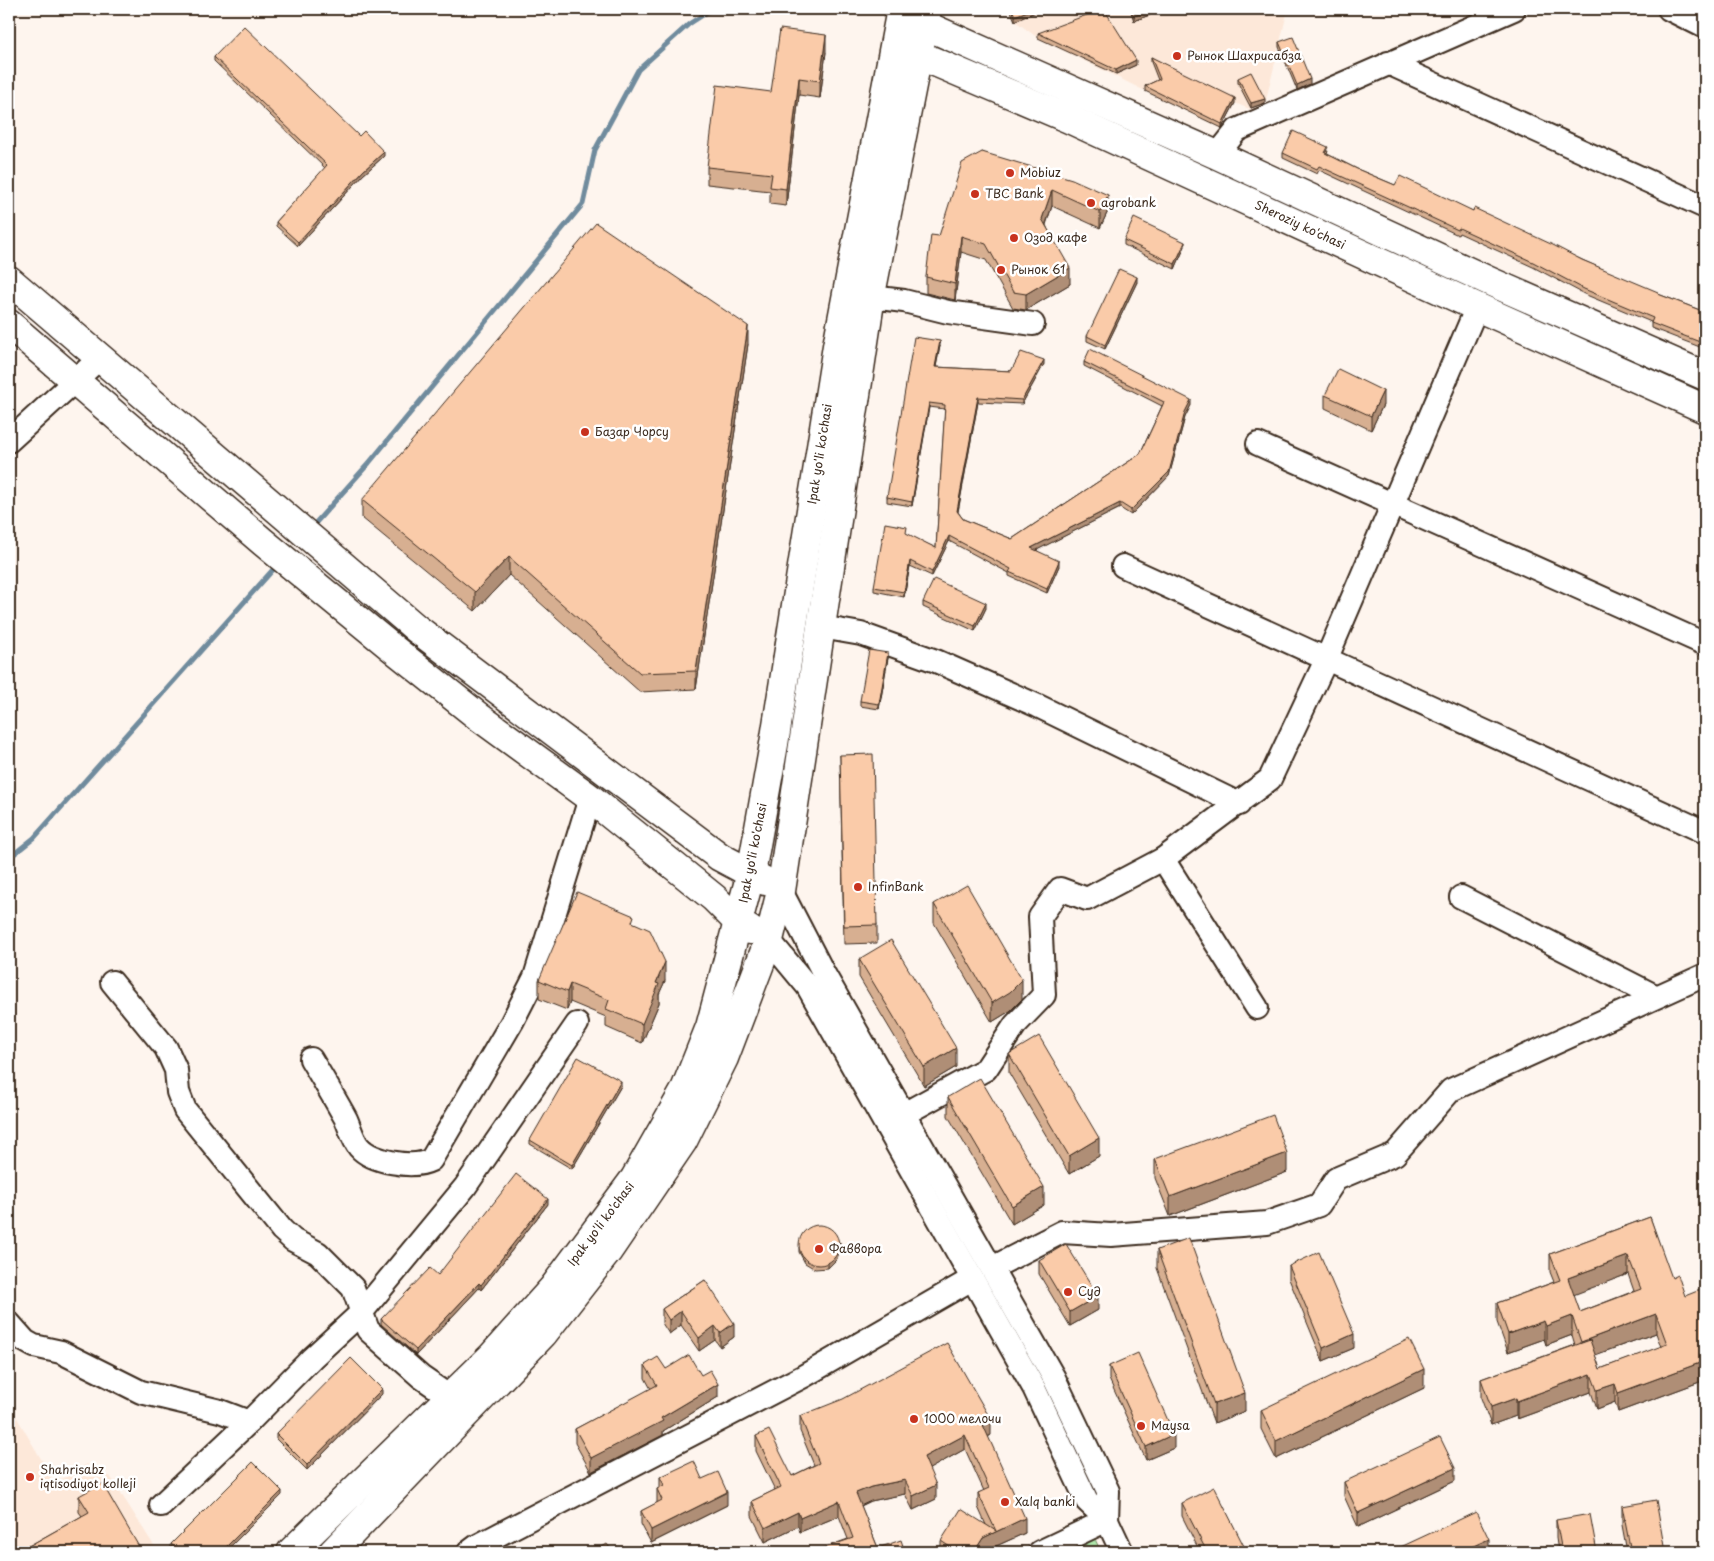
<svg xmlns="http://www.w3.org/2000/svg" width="1714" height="1561" font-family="'Playpen Sans',sans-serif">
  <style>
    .built { fill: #fde8d9 }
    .park { fill: url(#park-tufts); stroke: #748864 }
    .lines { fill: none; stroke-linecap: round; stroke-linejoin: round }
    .stream { stroke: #6f8b9d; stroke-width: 5 }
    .minor-casing { stroke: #3b2a1e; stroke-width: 26 }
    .major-casing { stroke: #3b2a1e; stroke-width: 31 }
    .minor { stroke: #fff; stroke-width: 22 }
    .major { stroke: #fff; stroke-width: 28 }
    .wall { fill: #d7af91; stroke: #3b2a1e; fill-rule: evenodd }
    .shaded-wall { fill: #af8e76; stroke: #3b2a1e }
    .building { fill: #facba9; stroke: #3b2a1e; fill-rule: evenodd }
    .poi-dot { fill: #c8321e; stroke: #fff; stroke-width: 2 }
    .labels { text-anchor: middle; stroke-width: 5; stroke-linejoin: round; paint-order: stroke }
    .poi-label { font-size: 12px; fill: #3b2a1e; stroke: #fff; text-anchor: start }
    .street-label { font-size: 12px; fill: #3b2a1e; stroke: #fff }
  </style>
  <defs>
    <pattern id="park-tufts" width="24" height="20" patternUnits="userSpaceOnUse" patternTransform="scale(1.25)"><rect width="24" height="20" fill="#aee6aa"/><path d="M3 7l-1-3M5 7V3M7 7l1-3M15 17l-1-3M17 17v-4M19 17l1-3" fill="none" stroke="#97c592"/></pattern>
  </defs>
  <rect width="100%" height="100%" fill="#fef5ee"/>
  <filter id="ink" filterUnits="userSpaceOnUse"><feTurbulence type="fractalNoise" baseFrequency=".02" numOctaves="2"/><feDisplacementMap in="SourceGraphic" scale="10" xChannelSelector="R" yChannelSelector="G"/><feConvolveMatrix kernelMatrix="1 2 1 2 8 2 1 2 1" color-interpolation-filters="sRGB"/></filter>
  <g filter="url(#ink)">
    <g class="built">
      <path d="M1043,9H1288L1265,104L1252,110L1235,103L1222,129L1038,38L1015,21Z"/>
      <path d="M9,1404L55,1483L87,1464L98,1478L110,1476L158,1552H9Z"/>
    </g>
    <path class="park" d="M1094,1537L1101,1552H1062Z"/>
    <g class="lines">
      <g class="stream">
        <path d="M311,528L369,463L583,204L595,150L638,70L689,24L712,9"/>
        <path d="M9,858L34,838L278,564"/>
      </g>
      <g class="minor-casing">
        <g id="minor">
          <path d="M1669,9L1705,27"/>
          <path d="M1388,63L1705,207"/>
          <path d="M1217,155L1237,130L1514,9"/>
          <path d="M871,297L904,301L948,312L1033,324"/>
          <path d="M9,441L101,357"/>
          <path d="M1258,444L1705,644"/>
          <path d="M1123,566L1705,832"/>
          <path d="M821,627L861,634L936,661L1038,706L1239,804"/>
          <path d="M1163,859L1257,1008"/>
          <path d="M781,891L824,974L1054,1378L1108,1491L1107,1520"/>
          <path d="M1461,897L1655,996"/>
          <path d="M769,940L808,987L1034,1388L1087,1501L1107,1520L1122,1552"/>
          <path d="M112,982L166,1048L176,1070L178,1092L185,1110L282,1230L293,1240L318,1253L353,1288L368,1330L421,1377L450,1397"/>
          <path d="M311,1059C323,1079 335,1099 346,1119C350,1128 353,1140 359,1147C372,1162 413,1169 431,1160L512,1022L535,977L590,798"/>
          <path d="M904,1114L986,1069L1015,1025L1044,995L1040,917L1060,889L1087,899L1163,859L1270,779L1326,660L1477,307"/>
          <path d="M992,1268L1062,1232L1111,1235L1267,1223L1319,1205L1336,1179L1395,1154L1451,1090L1705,975"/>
          <path d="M9,1323L25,1341L34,1346L61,1352L141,1392L220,1411L249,1422"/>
          <path d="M161,1505L249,1422L312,1358L361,1313L465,1187L577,1024"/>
          <path d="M469,1552L477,1546L804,1376L972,1279"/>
          <path d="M1040,1552L1107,1520"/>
        </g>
      </g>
      <g class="major-casing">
        <g id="major">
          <path d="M909,18L1217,155L1489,281L1705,376"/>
          <path d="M902,48L1067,118L1477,307L1705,409"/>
          <path d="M9,280L417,629L720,857L765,881"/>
          <path d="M9,324L263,542L391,647L479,717L590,798L714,898L739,923L750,930"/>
          <path d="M291,1552L492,1356L553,1288L635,1178L684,1092L710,1027L751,873L774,744L837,346L901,9"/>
          <path d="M333,1552L543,1334L608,1251L683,1141L724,1058L769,940L781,891L872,289L927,9"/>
        </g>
      </g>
      <use href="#minor" class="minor"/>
      <use href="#major" class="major"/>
    </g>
    <g class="wall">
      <path d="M1010,9H1042L1015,21Z"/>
      <path d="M1130,9H1165L1134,21Z"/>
      <path d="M1038,33L1136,65L1116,74L1038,38Z"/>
      <path d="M1279,42L1310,84L1297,90L1279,47Z"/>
      <path d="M826,52L820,98L799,95L786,206L770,204V191L707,184V167L771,92Z"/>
      <path d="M214,57L359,136L384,156L363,175L298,246L276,226V222L325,168L214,61Z"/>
      <path d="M1151,57L1235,103L1222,128L1145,91V86L1158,80L1151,62Z"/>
      <path d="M1238,78L1265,103L1251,108L1238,83Z"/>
      <path d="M1328,151L1327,154L1357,169L1395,185L1473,211L1658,294L1705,312V349L1651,328V322L1584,294L1533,267L1459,233L1458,235L1319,170L1317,174L1283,158V153Z"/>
      <path d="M982,152L1108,211L1100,228L1052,206L1046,225L1070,284L1026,310L1013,308L986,260L961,252L955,300L926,293V277L939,236Z"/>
      <path d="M1124,240L1185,246L1175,269L1124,245Z"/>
      <path d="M1137,282L1105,349L1087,341V336Z"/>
      <path d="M748,344L696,689L640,692L509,575L475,611L362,518V500Z"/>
      <path d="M940,346L936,367L1011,371L1044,364L1022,404L978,402L958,512L963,519L1012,539L1140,454L1162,406L1084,366V362L1191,405L1185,417L1169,476L1131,515L1120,508L1036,550L1059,566L1047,593L1009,576V573L949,541L932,576L910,566L904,597L874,591V587L906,534L936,548L945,409L929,407L912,506L887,502V497Z"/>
      <path d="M1325,395L1383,405L1371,430L1325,408Z"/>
      <path d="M923,602L986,608L975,631L923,607Z"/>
      <path d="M888,658L879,709L860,706V701Z"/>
      <path d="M840,755L877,925V943L844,944Z"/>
      <path d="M934,904L1022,999L1010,1011L992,1022L934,923Z"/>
      <path d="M634,923L665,981L659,994V1003L642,1043L606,1027V1017L570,1002L567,1010L539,999V980Z"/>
      <path d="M859,959L956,1067L924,1086L859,977Z"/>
      <path d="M1009,1054L1099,1156L1069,1174L1009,1073Z"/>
      <path d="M621,1086L572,1169L530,1144V1140Z"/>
      <path d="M948,1097L1044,1205L1012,1224L948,1116Z"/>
      <path d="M1155,1159L1287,1172L1170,1216L1155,1178Z"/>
      <path d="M548,1204L481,1290L479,1288L416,1355L381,1324V1319L438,1275Z"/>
      <path d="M1650,1217L1705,1380L1618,1412L1615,1402L1597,1409L1591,1392L1517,1419L1516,1416L1491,1425L1481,1398V1379L1575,1345L1572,1335L1546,1345L1544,1339L1508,1352L1497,1322V1303L1554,1282L1550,1272V1254ZM1628,1274L1634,1291L1580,1312L1573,1294ZM1656,1333L1661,1347L1600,1369L1595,1355Z"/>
      <path d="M799,1247H840L837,1259L828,1268L815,1269L805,1263L799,1252Z"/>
      <path d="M1157,1250L1245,1411L1214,1423L1157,1268Z"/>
      <path d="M1039,1260L1098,1310L1070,1326L1039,1274Z"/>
      <path d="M1289,1266L1354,1348L1323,1361L1289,1279Z"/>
      <path d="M705,1280L734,1337L720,1347L715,1340L699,1351L681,1325L669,1334L662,1323V1309Z"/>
      <path d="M645,1365L666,1369L701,1375L718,1397L663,1431V1435L591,1472L575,1443V1429L651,1389L645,1378Z"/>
      <path d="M1109,1366L1174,1448L1146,1460L1109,1379Z"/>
      <path d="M1424,1388L1276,1459L1261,1429V1410Z"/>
      <path d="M382,1394L307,1470L276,1439V1434Z"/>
      <path d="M800,1416L991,1435L988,1437L1025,1533L983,1552H941V1541L986,1525L978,1507V1493L984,1491L965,1449L929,1469L936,1499L913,1510L905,1494L871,1501L861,1506L878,1548L905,1552H812L848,1539L839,1516L800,1532L798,1526L765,1542L752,1516V1501L775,1490L756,1451V1436L792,1476L814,1465L800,1431Z"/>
      <path d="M660,1477L727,1505L651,1543L641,1524V1511L657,1503V1489L660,1487Z"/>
      <path d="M1455,1481L1358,1527L1344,1496V1482Z"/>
      <path d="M282,1495L225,1552H175L171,1549V1544Z"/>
      <path d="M79,1496L142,1552H18L82,1516L79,1512Z"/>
      <path d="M1182,1503L1247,1552H1200L1182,1516Z"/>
      <path d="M1622,1506L1665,1552H1627L1622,1525Z"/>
      <path d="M1556,1520L1597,1552H1558L1556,1538Z"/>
    </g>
    <g class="shaded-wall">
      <path d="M1032,9H1042L1015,21V16Z"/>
      <path d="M1153,9H1165L1134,21V16Z"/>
      <path d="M826,35V52L820,98V81Z"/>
      <path d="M1136,60V65L1116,74V70Z"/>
      <path d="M799,78V95L786,206V189Z"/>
      <path d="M1310,79V84L1297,90V85Z"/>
      <path d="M1235,98V103L1222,128V124Z"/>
      <path d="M1265,99V103L1251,108V103Z"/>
      <path d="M384,152V156L363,175L298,246V242L363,171Z"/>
      <path d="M1052,190V206L1042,235V219Z"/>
      <path d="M1108,195V211L1100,228V212Z"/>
      <path d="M961,236V252L955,300V284Z"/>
      <path d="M1185,242V246L1175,269V264Z"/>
      <path d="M1070,268V284L1026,310V294Z"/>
      <path d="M1137,277V282L1105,349V345Z"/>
      <path d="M748,326V344L696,689V671Z"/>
      <path d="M940,341V346L935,371V367Z"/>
      <path d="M1044,360V364L1022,404V400Z"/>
      <path d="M1383,391V405L1371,430V416Z"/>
      <path d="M978,397V402L957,516V511Z"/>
      <path d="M1191,400V405L1185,417L1169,476L1131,515V510Z"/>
      <path d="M929,403V407L912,506V502Z"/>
      <path d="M1120,503V508L1031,553V548Z"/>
      <path d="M949,536V541L932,576V572Z"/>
      <path d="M509,557V575L475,611V592Z"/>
      <path d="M910,561V566L904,597V592Z"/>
      <path d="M1059,561V566L1047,593V589Z"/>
      <path d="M986,603V608L975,631V626Z"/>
      <path d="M888,653V658L879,709V704Z"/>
      <path d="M665,962V981L659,994V1003L642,1043V1024L656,983Z"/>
      <path d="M1022,980V999L1010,1011L992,1022V1003Z"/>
      <path d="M570,984V1002L567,1010V992Z"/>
      <path d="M956,1048V1067L924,1086V1067Z"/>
      <path d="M621,1081V1086L572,1169V1165Z"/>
      <path d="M1099,1138V1156L1069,1174V1156Z"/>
      <path d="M1287,1153V1172L1170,1216V1197Z"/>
      <path d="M1044,1187V1205L1012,1224V1206Z"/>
      <path d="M548,1199V1204L481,1290V1285Z"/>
      <path d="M840,1242V1247L837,1259L828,1268V1263Z"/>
      <path d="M1628,1256V1274L1568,1297V1278Z"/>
      <path d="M479,1283V1288L416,1355V1350Z"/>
      <path d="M1098,1296V1310L1070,1326V1312Z"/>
      <path d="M681,1311V1325L669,1334V1320Z"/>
      <path d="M1656,1314V1333L1581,1360V1342Z"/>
      <path d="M1572,1316V1335L1546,1345V1326Z"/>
      <path d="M1544,1321V1339L1508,1352V1334Z"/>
      <path d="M734,1323V1337L720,1347V1333Z"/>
      <path d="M715,1326V1340L699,1351V1338Z"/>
      <path d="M1354,1334V1348L1323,1361V1348Z"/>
      <path d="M1705,1361V1380L1618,1412V1393Z"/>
      <path d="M1424,1369V1388L1276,1459V1441Z"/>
      <path d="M1591,1374V1392L1517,1419V1401Z"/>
      <path d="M718,1384V1397L663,1431V1435L591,1472V1458L661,1418Z"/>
      <path d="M1615,1384V1402L1597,1409V1390Z"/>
      <path d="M382,1389V1394L307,1470V1465Z"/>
      <path d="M1245,1393V1411L1214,1423V1404Z"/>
      <path d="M1516,1398V1416L1491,1425V1407Z"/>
      <path d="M991,1420V1435L983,1439V1425Z"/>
      <path d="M1174,1434V1448L1146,1460V1447Z"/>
      <path d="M965,1435V1449L924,1472V1457Z"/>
      <path d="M1455,1468V1481L1358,1527V1513Z"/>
      <path d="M905,1480V1494L871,1501L856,1508V1493L871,1487Z"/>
      <path d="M936,1485V1499L913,1510V1496Z"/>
      <path d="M282,1491V1495L225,1552H221Z"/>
      <path d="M727,1492V1505L651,1543V1530Z"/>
      <path d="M839,1501V1516L800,1532V1518Z"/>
      <path d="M798,1512V1526L765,1542V1528Z"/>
      <path d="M1025,1518V1533L983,1552H974L983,1538Z"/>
      <path d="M1489,1539V1552H1460Z"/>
    </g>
    <g class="building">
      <path d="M1012,9H1032L1015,16Z"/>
      <path d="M1103,9H1104L1136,60L1116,70L1038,33Z"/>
      <path d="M1131,9H1153L1134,16Z"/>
      <path d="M244,26L359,136L364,131L384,152L363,171L298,242L276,222L327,165L214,57Z"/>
      <path d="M780,29L826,35L820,81L799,78L786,189L770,187L772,174L707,167L717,85L771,92Z"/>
      <path d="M1293,37L1310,79L1297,85L1279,42Z"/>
      <path d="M1151,57L1235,98L1222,124L1145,86L1160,79Z"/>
      <path d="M1251,72L1265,99L1251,103L1238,78Z"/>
      <path d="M1293,131L1328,147L1325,153L1357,169L1395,185L1400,176L1473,211L1474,208L1553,245L1582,260L1658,292V294L1705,312V344L1651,323L1653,318L1584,289L1533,262L1459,228L1458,230L1319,166L1317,169L1283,153Z"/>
      <path d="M982,152L1072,179L1108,195L1100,212L1052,190L1042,219L1070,268L1026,294L1013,292L986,244L961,236L955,284L926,277L931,235L939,236L962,163Z"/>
      <path d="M1134,218L1185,242L1175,264L1124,240Z"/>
      <path d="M596,223L748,326L696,671L640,673L509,557L475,592L362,500Z"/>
      <path d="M1119,269L1137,277L1105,345L1087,336Z"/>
      <path d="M914,337L940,341L935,367L1011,371L1021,352L1044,360L1022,400L978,397L957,511L963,519L1012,539L1140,454L1164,402L1084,362L1090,349L1191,400L1185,412L1169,472L1131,510L1120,503L1031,548L1059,561L1047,589L1009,572L1011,569L949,536L932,572L910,561L904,592L874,587L885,523L907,527L906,533L936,548L945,405L929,403L912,502L887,497Z"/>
      <path d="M1338,369L1383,391L1371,416L1325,395Z"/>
      <path d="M934,579L986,603L975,626L923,602Z"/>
      <path d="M869,650L888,653L879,704L860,701Z"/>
      <path d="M873,754L877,925L844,926L840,755Z"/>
      <path d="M967,885L1022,980L1010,992L992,1003L934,904Z"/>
      <path d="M577,892L634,916L632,922L650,930L665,962L656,983L659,984L642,1024L606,1009L609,1000L570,984L567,992L539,980Z"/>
      <path d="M891,940L956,1048L924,1067L859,959Z"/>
      <path d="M1039,1036L1099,1138L1069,1156L1009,1054Z"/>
      <path d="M578,1057L621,1081L572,1165L530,1140Z"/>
      <path d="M980,1078L1044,1187L1012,1206L948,1097Z"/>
      <path d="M1273,1115L1287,1153L1170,1197L1155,1159Z"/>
      <path d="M516,1174L548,1199L481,1285L479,1283L416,1350L381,1319L430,1268L438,1275Z"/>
      <path d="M1650,1217L1672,1278L1678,1275L1685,1296L1705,1288V1361L1618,1393L1615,1384L1597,1390L1591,1374L1517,1401L1516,1398L1491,1407L1481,1379L1590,1340L1600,1369L1667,1344L1656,1314L1581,1342L1572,1316L1546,1326L1544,1321L1508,1334L1497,1303L1560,1280L1550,1254ZM1628,1256L1641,1289L1580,1312L1568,1278Z"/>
      <circle cx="819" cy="1245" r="20"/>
      <path d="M1189,1238L1245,1393L1214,1404L1157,1250Z"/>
      <path d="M1066,1244L1098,1296L1070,1312L1039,1260Z"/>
      <path d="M1319,1252L1354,1334L1323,1348L1289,1266Z"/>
      <path d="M705,1280L734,1323L720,1333L715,1326L699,1338L681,1311L669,1320L662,1309Z"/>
      <path d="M1409,1339L1424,1369L1276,1441L1261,1410Z"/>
      <path d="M947,1343L991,1420L983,1425L1025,1518L983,1538L974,1552H955L956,1551L941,1541L961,1509L996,1531L978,1493L989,1488L965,1435L924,1457L936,1485L913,1496L905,1480L871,1487L856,1493L878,1548L901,1540L905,1552H812L853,1538L839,1501L800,1518L798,1512L765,1528L752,1501L781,1487L756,1436L769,1430L792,1476L819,1463L800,1416L843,1399Z"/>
      <path d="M1138,1353L1174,1434L1146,1447L1109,1366Z"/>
      <path d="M689,1355L701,1375L710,1370L718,1384L661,1418L663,1421L591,1458L575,1429L657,1385L645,1365L658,1357L666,1369Z"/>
      <path d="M351,1358L382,1389L307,1465L276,1434Z"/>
      <path d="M1440,1437L1455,1468L1358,1513L1344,1482Z"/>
      <path d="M694,1461L702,1479L718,1472L727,1492L651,1530L641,1511L662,1500L657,1489L664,1485L660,1477Z"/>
      <path d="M253,1462L282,1491L221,1552H180L171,1544Z"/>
      <path d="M102,1483L142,1552H112L111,1550L107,1552H18L89,1512L79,1496Z"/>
      <path d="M1214,1487L1247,1552H1207L1182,1503Z"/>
      <path d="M1656,1500L1665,1552H1631L1622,1506Z"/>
      <path d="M1476,1512L1489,1539L1460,1552H1390Z"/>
      <path d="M1590,1514L1597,1552H1562L1556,1520Z"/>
      <path d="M607,1544L613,1552H594Z"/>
    </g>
  </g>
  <g class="poi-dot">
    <circle cx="1177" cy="56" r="5"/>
    <circle cx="1010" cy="173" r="5"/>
    <circle cx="975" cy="194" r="5"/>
    <circle cx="1091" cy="203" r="5"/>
    <circle cx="1014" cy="238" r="5"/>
    <circle cx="1001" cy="270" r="5"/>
    <circle cx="585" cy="432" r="5"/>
    <circle cx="858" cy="887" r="5"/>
    <circle cx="819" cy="1249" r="5"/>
    <circle cx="1068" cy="1292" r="5"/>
    <circle cx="914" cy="1419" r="5"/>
    <circle cx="1141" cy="1426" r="5"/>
    <circle cx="30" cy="1477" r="5"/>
    <circle cx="1005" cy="1502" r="5"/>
  </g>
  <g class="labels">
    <g class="poi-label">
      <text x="1187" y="60">Рынок Шахрисабза</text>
      <text x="1020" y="177">Mobiuz</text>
      <text x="985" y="198">TBC Bank</text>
      <text x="1101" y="207">agrobank</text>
      <text x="1024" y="242">Озод кафе</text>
      <text x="1011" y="274">Рынок 61</text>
      <text x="595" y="436">Базар Чорсу</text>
      <text x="868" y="891">InfinBank</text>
      <text x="829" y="1253">Фаввора</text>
      <text x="1078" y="1296">Суд</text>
      <text x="924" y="1423">1000 мелочи</text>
      <text x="1151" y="1430">Maysa</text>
      <text x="40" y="1474">Shahrisabz<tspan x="40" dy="14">iqtisodiyot kolleji</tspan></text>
      <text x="1015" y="1506">Xalq banki</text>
    </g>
    <g class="street-label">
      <text transform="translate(1300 225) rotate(25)" y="4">Sheroziy ko'chasi</text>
      <text transform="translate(820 454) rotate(-81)" y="4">Ipak yo'li ko'chasi</text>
      <text transform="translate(753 853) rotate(-79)" y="4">Ipak yo'li ko'chasi</text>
      <text transform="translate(601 1224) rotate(-53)" y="4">Ipak yo'li ko'chasi</text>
    </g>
  </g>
  <rect width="1714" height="1561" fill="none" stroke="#fff" stroke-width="30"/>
  <rect x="15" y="15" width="1684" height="1531" fill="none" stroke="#3b2a1e" stroke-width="2" filter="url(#ink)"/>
</svg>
